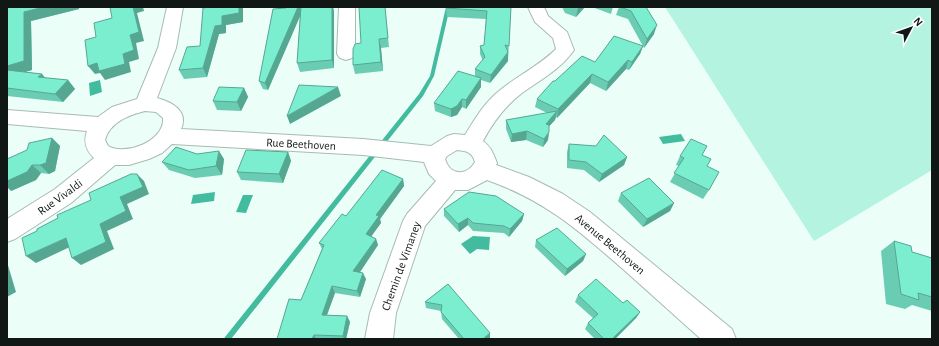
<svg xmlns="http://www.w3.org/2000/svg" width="939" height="346" font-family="'Alegreya Sans',sans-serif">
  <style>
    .green { fill: #b3f3e0 }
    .water { fill: #42bb9f }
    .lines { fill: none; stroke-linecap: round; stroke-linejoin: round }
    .stream { fill: #42bb9f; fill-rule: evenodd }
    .minor-casing { stroke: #a8bab4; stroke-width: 2 }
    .minor { fill: #fff; fill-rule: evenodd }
    .wall { fill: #6acdb3 }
    .shaded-wall { fill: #56a792 }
    .building { fill: #7beed0; stroke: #56a792 }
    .labels { text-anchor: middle; stroke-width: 3.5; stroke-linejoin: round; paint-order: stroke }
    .street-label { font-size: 12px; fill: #111715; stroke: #fff }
  </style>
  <rect width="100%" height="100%" fill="#ebfef8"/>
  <path class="green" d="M665,7H932V170L814,241Z"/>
  <g class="water">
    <path d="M100,80L102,92L90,96L89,83Z"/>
    <path d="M681,134L685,141L663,144L659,137Z"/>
    <path d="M215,192L214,201L191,204L193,195Z"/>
    <path d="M243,195H253L246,213L236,212Z"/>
    <path d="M473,236L490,237L489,250L477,249L470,254L461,244Z"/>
  </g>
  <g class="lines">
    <path class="stream" d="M446,7H450L434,76L423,96L231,339H224L225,337L419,94L430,76Z"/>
    <g class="minor-casing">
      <g id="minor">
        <path d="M167,7H183L176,48L157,98C172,102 189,111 181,129L363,139L431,146L447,136L454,134L465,135C475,119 484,103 499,91C517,76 539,66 556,49L553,38L535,22L528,7H544L548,16L567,32L574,50C561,69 540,80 522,93C505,106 493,122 483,141C491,147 493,153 497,163L496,165L529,177L563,194L590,212L732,329L736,339H701C675,316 650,293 624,270C578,230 546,201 487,180L468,190H455L425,226L396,313L393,339H365L370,313L403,221L407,214L436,181L429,174L424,162L363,155L172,144L162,153L149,159L129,165H115L71,203L15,239L7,242V219L55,189L94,158C86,150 83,142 87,131L7,124V110L98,117L112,107L137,99L158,48ZM145,111L156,112L163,118C165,141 126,156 108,146L105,140C110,122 129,115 145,111ZM457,150C467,151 472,152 475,162C467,176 450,176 445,159L447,156Z"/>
        <path d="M339,7H355V54L352,58L346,60L340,58L337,54Z"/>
      </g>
    </g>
    <use href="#minor" class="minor"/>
  </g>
  <g class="wall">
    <path d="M7,7H79V9L31,21L32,70L24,72L42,74L45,78L68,80L75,89L63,102L7,96Z"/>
    <path d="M209,7H243V22L226,25V33L219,34L207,77L184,79L179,70L200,46Z"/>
    <path d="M286,7H333L334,12V68L300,72L297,63L300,16L268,90L263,89L259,81Z"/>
    <path d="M385,7L389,47L381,48L383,71L355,74L353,65Z"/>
    <path d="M511,7L508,61L490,83L481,80V87L466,109L462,107L457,115L451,117L435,111L434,103L475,77V69L483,61L480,54V46L484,45L486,19L447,17L446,8Z"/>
    <path d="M562,7H585L576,17L565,13Z"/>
    <path d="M592,7H613L611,14Z"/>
    <path d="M619,7H646L654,34L644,48L628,19L616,15Z"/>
    <path d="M643,46L640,54L629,70L626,69L606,91L590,83L557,118L556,117L555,120L549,126L548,140L543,147L526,140L511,142L506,129V120L547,113L535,107L537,99L555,81L595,62Z"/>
    <path d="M244,88L248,97L241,111L217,110L213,101Z"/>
    <path d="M52,138L60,146L55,171L49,174L41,173L36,180L11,191L27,150Z"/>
    <path d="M569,144L627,157L624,165L599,182L584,170L567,168V152Z"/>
    <path d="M288,152L291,161L283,183L241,180L237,172Z"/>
    <path d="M197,154L224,159L222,175L195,178L169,170L162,162Z"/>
    <path d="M702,155L707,166L709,190L703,199L670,182L679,166L676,165L680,156Z"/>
    <path d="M403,179L404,186L380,219L381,223L371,236L376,239L378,245L360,272L366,279L360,297L335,293L327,315L347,316L350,322L346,339H277L301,300L322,249L319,243L346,216Z"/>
    <path d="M621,193L674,203L670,211L643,227L618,201Z"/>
    <path d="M444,209L524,214L522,221L509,237L504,233L473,231L468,225L459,232L444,216Z"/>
    <path d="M536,240L586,254L583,261L565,276L535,247Z"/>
    <path d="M894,241L912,252L932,258V311L912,305L905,309L886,304L881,251Z"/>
    <path d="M448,284L490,339H459L442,319L441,311L426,308L425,302Z"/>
    <path d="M578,295L623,303L640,312L636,318L615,339H595L585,329L588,323L593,318L575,302Z"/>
  </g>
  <g class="shaded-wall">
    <path d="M44,7H79V9L31,21L32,70L8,77L7,76V66L24,12Z"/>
    <path d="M133,7H143L144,11L137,13L144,41L136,43L139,59L129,62L131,72L105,80L100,73L95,74L88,66L123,54L130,35Z"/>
    <path d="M239,7H243V22L226,25V33L219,34L207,77L203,68L215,26L222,16Z"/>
    <path d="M298,7H304L268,90L265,83Z"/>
    <path d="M332,7H333L334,12V68L332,60Z"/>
    <path d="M579,7H585L576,17L578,8Z"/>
    <path d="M657,25L654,34L644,48L647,39Z"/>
    <path d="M379,39L381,48L383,71L381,62Z"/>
    <path d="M643,46L640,54L629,70L632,62Z"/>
    <path d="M508,52V61L490,83L491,75Z"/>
    <path d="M628,60L626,69L606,91L608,82Z"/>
    <path d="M42,74L49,83L38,77Z"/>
    <path d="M592,74L590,83L557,118L558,109Z"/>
    <path d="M481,78V87L466,109V100Z"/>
    <path d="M68,80L75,89L63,102L55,94Z"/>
    <path d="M338,87L341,96L290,124L287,116Z"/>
    <path d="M244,88L248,97L241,111L237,102Z"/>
    <path d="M462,99V107L457,115L451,117V109Z"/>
    <path d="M557,111L555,120L544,132L546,124Z"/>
    <path d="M527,131L526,140L511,142L512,134Z"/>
    <path d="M549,132L548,140L543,147L544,139Z"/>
    <path d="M52,138L60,146L55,171L49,174L40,165Z"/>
    <path d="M219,151L224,159L222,175L216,166Z"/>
    <path d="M288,152L291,161L283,183L279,174Z"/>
    <path d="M627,157L624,165L599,182L602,174Z"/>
    <path d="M32,165L41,173L36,180L11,191L7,187V181Z"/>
    <path d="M137,174L144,181L149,194L127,204L133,219L107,231L114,249L81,265L72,258L120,197Z"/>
    <path d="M403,179L404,186L380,219L381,223L368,241L366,234L376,215Z"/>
    <path d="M674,203L670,211L643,227L647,219Z"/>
    <path d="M524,214L522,221L509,237L510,229Z"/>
    <path d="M468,218V225L459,232L458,224Z"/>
    <path d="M66,238L74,245L36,263L26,256Z"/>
    <path d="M376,239L378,245L356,278L353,271Z"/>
    <path d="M586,254L583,261L565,276L567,269Z"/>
    <path d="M7,262L16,292L7,297Z"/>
    <path d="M363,273L366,279L360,297L357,291Z"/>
    <path d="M332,286L335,293L325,320L322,315Z"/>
    <path d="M640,312L636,318L615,339H612Z"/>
    <path d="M347,316L350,322L346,339H344L343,336Z"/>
    <path d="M490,333V339H483Z"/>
    <path d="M314,335L316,339H312Z"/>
  </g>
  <g class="building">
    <path d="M7,7H44L24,12V61L7,66Z"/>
    <path d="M110,7H133L139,32L130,35L134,50L123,54L125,64L99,71L97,63L88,66L85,40L96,37L94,23L112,18Z"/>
    <path d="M209,7H239V13L222,16V25L215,26L203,68L179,70L187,47L200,46L203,8Z"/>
    <path d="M286,7H298L265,83L259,81L273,9L286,8Z"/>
    <path d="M301,7H332V60L297,63Z"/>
    <path d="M359,7H385L388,38L379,39L381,62L353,65V49L355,44L361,43Z"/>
    <path d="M449,7H511L509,46L505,45L508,52L491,75L475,69L485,57L480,46L484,45L487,11L446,8Z"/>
    <path d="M620,7H646L657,25L647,39L631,11Z"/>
    <path d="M614,36L643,46L632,62L628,60L608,82L592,74L558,109L537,99L553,81H555L582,56L595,62Z"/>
    <path d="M7,70L42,74L38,77L68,80L55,94L7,88Z"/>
    <path d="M458,71L481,78L466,100L462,99L457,106L451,109L434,103Z"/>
    <path d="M299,85L338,87L287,116Z"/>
    <path d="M219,87L244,88L237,102L213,101Z"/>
    <path d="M557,111L546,124L549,125V132L544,139L527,131L512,134L506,120Z"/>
    <path d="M604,135L627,157L602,174L586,162L569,160V144L596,146Z"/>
    <path d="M52,138L46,163L40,165H32L27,172L7,181V159L27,150L29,143Z"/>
    <path d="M691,139L707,146L702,155L711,159L707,166L719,172L709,190L674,173L684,158L680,156Z"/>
    <path d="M176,147L197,154L219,151L216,166L189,170L162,162Z"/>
    <path d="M246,150L288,152L279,174L237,172Z"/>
    <path d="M382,170L403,179L376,215L379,216L366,234L376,239L353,271L363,273L357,291L332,286L322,315L347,316L343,336L314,335L312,339H277L289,299L301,300L324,245L319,243L342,214L346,216Z"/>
    <path d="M131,174H137L143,187L120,197L126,211L100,224L106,242L72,258L66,238L26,256L22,238L37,231V229L58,218L57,215L91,200L89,193Z"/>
    <path d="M649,178L674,203L647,219L621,193Z"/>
    <path d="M469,192L496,196L524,214L510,229L504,226L473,223L468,218L458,224L444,209Z"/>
    <path d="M557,228L586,254L567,269L536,240Z"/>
    <path d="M894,241L911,246L912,252L932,258V297L918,293L919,300L901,294Z"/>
    <path d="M596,279L623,303L627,300L640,312L612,339H604L588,323L598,314L578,295Z"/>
    <path d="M448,284L490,333L483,339H464L441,312L442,305L425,302Z"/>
  </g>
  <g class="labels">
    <g class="street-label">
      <text transform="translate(301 144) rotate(3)" y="4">Rue Beethoven</text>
      <text transform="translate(60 197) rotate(-36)" y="4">Rue Vivaldi</text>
      <text transform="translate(610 244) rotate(40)" y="4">Avenue Beethoven</text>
      <text transform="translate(401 266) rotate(-70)" y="4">Chemin de Vimaney</text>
    </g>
  </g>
  <rect width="939" height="346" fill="none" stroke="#111715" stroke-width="16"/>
  <g transform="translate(911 28) rotate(49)" stroke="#ffffff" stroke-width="3" paint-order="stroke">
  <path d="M0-3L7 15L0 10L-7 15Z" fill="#111715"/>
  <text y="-6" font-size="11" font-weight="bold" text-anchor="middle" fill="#111715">N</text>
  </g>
</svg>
